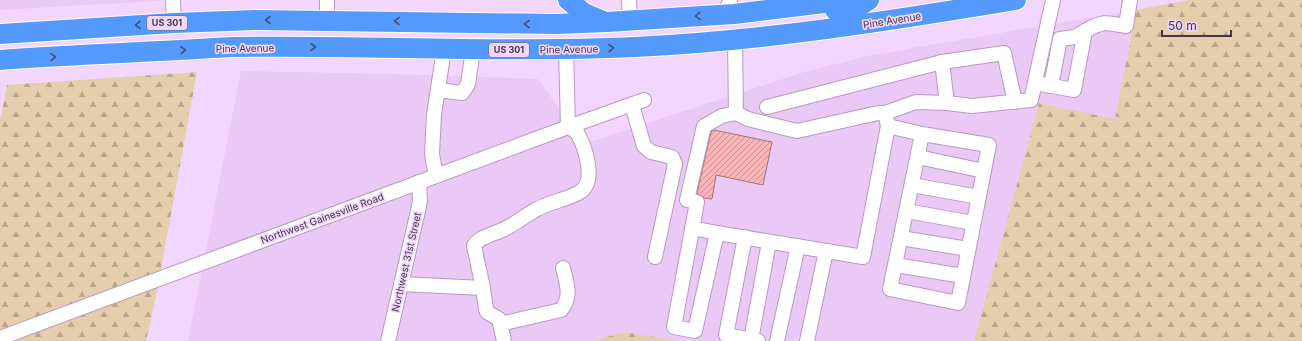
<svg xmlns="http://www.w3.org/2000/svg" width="1302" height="341" font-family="Inter,sans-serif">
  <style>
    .built { fill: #eac9f6 }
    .forest { fill: url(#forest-firs) }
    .building { fill: url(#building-hatch); stroke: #a27374 }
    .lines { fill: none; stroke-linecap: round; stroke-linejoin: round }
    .minor-casing { stroke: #b69bc0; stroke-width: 16 }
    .highway-casing { stroke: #fff; stroke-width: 22 }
    .minor { stroke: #fff; stroke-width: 14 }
    .highway { stroke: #539afc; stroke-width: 20 }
    .oneway { stroke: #475074 }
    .labels { text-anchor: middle; stroke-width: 3.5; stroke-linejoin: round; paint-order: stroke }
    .shield { fill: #f3d6fd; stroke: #78677e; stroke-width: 1 }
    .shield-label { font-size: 9px; font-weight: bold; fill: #433747 }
    .street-label { font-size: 10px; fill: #433747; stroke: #f3d6fd }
  </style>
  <defs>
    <pattern id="forest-firs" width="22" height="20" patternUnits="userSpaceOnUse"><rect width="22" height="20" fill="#e4ceac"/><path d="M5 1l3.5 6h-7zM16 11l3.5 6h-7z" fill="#baa88e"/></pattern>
    <pattern id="building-hatch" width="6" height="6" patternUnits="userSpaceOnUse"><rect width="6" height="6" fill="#f9b5b7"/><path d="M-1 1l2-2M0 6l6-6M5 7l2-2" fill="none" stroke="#cb9497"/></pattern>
  </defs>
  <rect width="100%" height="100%" fill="#f3d6fd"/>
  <g class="built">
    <path d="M0,0H173L0,10Z"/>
    <path d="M1136,10L1115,119L1039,104L974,341H680L625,332L592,341H188L241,71L397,74L538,79L584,144L804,72L872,55L1042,26L1025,104L1035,106L1054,24Z"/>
  </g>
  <g class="forest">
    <path d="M1189,0H1302V341H974L1039,103L1115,119L1136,10Z"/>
    <path d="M197,72L156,296L146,341H0V120L7,85Z"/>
    <path d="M625,332L680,341H592Z"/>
  </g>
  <path class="building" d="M714,130L772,142L763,185L716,175L712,199L704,198L697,193L711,132Z"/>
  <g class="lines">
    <g class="minor-casing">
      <g id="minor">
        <path d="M173,0L174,23"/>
        <path d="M629,0L630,21"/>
        <path d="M725,14L730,0"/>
        <path d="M327,20V0"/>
        <path d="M735,40L736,113L722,116L704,126L687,200L697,202L674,327L695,331L717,233L863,257L888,126L885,113H878L797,131L748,119L736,113"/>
        <path d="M566,50L568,127"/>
        <path d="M942,62L947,103"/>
        <path d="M1035,83L1074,90L1085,31C1102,21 1106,22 1126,26L1130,0"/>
        <path d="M1051,86L1060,39L1075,37L1085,31"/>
        <path d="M438,90L462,93L468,84L473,50"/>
        <path d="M632,105L644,146L651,152L672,157L675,164L655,257"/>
        <path d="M767,107L942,62L1004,53L1015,102"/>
        <path d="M885,113L916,102L947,103L972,106L1031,100L1053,0"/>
        <path d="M888,126L922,134L989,145L958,303L890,289L922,134"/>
        <path d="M918,157L984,171"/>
        <path d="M436,176L432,154L434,114L444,50"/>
        <path d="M912,185L979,197"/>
        <path d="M907,211L973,223"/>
        <path d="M692,228L717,233"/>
        <path d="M745,237L726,335L758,341"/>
        <path d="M901,238L968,249"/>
        <path d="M896,265L963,276"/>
        <path d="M401,284L483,288"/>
        <path d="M500,324L561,310C572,297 567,284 563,268"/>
        <path d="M0,338L568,127L644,100"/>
        <path d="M751,340L769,242"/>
        <path d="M388,341L418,211L420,200L419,182"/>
        <path d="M504,341L499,319L487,312L486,309L483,288L474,246C478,237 494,234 502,230C515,225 525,215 537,209C550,202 566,200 580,192C597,181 585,147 577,132L568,127"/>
        <path d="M777,341L798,246"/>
        <path d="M807,341L826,251"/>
      </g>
    </g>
    <g class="highway-casing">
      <g id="highway">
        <path d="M568,0L584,13L603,21"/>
        <path d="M835,10L857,8L869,0"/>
        <path d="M0,34L174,23L255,20L556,24L607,22L734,14L848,0"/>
        <path d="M0,60C53,56 106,54 159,51C184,50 210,48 235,47C368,45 501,53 635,47C763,41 889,21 1016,0"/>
      </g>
    </g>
    <use href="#minor" class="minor"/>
    <use href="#highway" class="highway"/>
  </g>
  <defs><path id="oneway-chevron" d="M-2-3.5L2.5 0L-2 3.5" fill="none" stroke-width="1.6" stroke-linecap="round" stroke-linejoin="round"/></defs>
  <g class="oneway">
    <use href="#oneway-chevron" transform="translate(698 16) rotate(176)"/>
    <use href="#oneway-chevron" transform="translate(268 20) rotate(-180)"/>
    <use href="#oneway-chevron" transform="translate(397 21) rotate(-179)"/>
    <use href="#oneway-chevron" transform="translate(527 24) rotate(-179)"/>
    <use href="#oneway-chevron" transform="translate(138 25) rotate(177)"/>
    <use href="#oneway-chevron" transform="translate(313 47)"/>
    <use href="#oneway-chevron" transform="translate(611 48) rotate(-2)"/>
    <use href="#oneway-chevron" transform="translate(183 50) rotate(-3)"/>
    <use href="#oneway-chevron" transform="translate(53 57) rotate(-3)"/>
  </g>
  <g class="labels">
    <g class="shield">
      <rect x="147" y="16" width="40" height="14" rx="3"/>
      <rect x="489" y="43" width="40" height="14" rx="3"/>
    </g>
    <g class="shield-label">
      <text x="167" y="26">US 301</text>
      <text x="509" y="53">US 301</text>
    </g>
    <g class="street-label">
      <text transform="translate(892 20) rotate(-9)" y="4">Pine Avenue</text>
      <text transform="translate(245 48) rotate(-1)" y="4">Pine Avenue</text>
      <text transform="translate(569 49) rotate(-1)" y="4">Pine Avenue</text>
      <text transform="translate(322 218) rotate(-20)" y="4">Northwest Gainesville Road</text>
      <text transform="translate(406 262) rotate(-77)" y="4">Northwest 31st Street</text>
    </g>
  </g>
  <path d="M1162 30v6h69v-6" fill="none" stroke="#433747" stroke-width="2"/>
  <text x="1168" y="30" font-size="12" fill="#433747" stroke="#f3d6fd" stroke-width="3" paint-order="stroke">50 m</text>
</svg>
